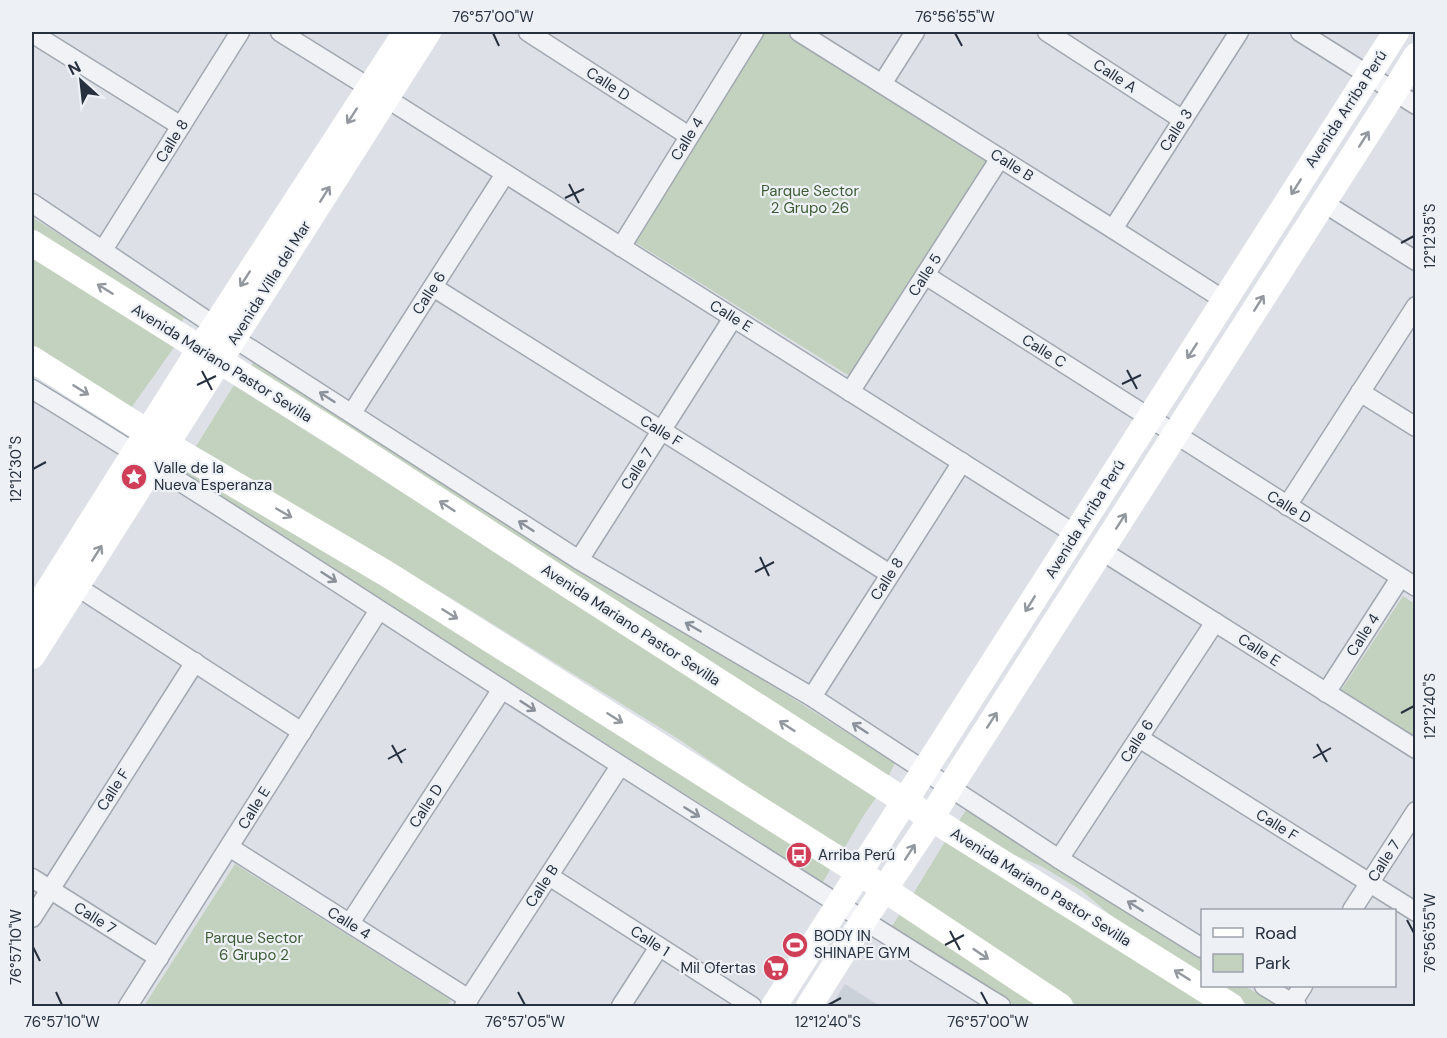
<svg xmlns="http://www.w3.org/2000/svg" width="1447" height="1038" font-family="'DM Sans',sans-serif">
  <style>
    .built { fill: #cbd1d9 }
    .green { fill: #c3d2be }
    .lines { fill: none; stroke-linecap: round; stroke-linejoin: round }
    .street-casing { stroke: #a2a8b1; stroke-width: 21 }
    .street { stroke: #f0f2f6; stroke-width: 18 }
    .secondary { stroke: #fff; stroke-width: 26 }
    .oneway { stroke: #92989e }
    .oneway2 { stroke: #8b919a }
    .ticks { fill: none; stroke: #26303e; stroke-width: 2 }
    .labels { text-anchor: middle; stroke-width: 4.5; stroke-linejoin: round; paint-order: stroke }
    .street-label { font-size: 15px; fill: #26303e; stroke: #edf0f5 }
    .park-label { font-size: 15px; fill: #3c5a33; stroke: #edf0f5 }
    .poi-label { font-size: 15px; fill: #26303e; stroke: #edf0f5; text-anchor: start }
    .neatline { fill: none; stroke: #26303e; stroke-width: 2 }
    .ticks-label { font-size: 15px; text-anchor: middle; fill: #26303e }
  </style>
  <rect width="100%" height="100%" fill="#dde1e7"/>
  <path class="built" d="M845,984L880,1006H831Z"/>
  <g class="green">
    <path d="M765,32H784L990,161L851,377L633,241Z"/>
    <path d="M32,217L186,315L178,327L32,233Z"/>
    <path d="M32,251L177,343L129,411L32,349Z"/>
    <path d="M255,359L895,763L888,777L249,370Z"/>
    <path d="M234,385L878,795L864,815L842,852L680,740L446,595L195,448Z"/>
    <path d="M186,468L429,614L831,868L823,882L405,615L181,475Z"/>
    <path d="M1403,596L1415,604V740L1340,692Z"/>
    <path d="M967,809L1202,958V977L1123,926L1081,890L1041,866L1002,850L958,822Z"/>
    <path d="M946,840L1209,1006H1078L913,894Z"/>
    <path d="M235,864L451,1000L447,1006H144Z"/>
    <path d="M901,912L1042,1006H1016L890,929Z"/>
    <path d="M1217,986H1245L1278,1006H1250Z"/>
  </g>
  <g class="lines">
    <g class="street-casing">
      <g id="street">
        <path d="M280,32L370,88"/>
        <path d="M528,32L689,136"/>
        <path d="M799,32L1113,229L1224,300"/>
        <path d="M1047,32L1183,120"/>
        <path d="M1300,32L1416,105"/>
        <path d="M32,33L181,126"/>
        <path d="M882,84L915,32"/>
        <path d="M386,98L1075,534"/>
        <path d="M32,203L215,326L579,560L812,697L1059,859L1202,948"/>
        <path d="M1324,203L1416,261"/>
        <path d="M1113,229L1239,32"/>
        <path d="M621,247L754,32"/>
        <path d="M103,250L240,32"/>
        <path d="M925,275L1416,587"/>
        <path d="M433,287L890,574"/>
        <path d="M32,389C176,477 318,570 460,662C640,778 820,894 1001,1006"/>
        <path d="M850,392L1000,158"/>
        <path d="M1360,392L1416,427"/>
        <path d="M352,413L505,174"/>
        <path d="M1287,506L1416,306"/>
        <path d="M1102,551L1416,749"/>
        <path d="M579,560L733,318"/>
        <path d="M76,586L302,732"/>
        <path d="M1326,693L1400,578"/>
        <path d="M812,697L962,462"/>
        <path d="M1139,738L1416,912"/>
        <path d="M229,847L469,999"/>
        <path d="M1059,859L1215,622"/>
        <path d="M549,876L752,1006"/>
        <path d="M32,878L159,958"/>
        <path d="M1352,910L1416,811"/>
        <path d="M32,918L195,662"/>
        <path d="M350,923L502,689"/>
        <path d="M1264,986L1297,1006"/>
        <path d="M1292,1003L1303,986"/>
        <path d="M128,1006L379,610"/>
        <path d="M464,1006L620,766"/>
        <path d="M621,1006L659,947"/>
      </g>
    </g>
    <use href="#street" class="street"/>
    <g class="secondary">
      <path d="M32,243L338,435L564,582L931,818L1231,1006"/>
      <path d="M32,359L166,444L387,574L860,873L1060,1006"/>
      <path d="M32,616L200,349L406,32"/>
      <path d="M32,656L428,32"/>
      <path d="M774,1006L1396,32"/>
      <path d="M809,1006L863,921L922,833L950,787L1394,92L1416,56"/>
    </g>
  </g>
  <defs><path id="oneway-shaft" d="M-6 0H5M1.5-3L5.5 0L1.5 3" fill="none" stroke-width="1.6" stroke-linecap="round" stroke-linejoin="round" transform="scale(1.5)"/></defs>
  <g class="oneway">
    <use href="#oneway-shaft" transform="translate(352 116) rotate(123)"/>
    <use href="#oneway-shaft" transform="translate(1364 139) rotate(-57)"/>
    <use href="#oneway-shaft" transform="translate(1296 187) rotate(122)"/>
    <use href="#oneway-shaft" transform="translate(325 194) rotate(-58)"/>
    <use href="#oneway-shaft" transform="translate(245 279) rotate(123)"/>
    <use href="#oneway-shaft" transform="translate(105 289) rotate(-148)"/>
    <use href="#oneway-shaft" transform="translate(1259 303) rotate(-58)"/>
    <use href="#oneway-shaft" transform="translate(1192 351) rotate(123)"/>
    <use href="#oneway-shaft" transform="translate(81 390) rotate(32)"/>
    <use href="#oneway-shaft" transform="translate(447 506) rotate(-147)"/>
    <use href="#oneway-shaft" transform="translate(284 513) rotate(30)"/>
    <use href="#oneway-shaft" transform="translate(1121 521) rotate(-57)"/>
    <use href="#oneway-shaft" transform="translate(97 553) rotate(-58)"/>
    <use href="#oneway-shaft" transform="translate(1030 604) rotate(122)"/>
    <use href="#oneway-shaft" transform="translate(450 614) rotate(32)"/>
    <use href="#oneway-shaft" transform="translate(615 718) rotate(32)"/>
    <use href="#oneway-shaft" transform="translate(992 720) rotate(-57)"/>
    <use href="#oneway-shaft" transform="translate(787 726) rotate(-147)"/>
    <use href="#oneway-shaft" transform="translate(910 852) rotate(-57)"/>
    <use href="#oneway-shaft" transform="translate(981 954) rotate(34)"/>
    <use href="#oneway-shaft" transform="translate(1182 975) rotate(-148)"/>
  </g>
  <g class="oneway2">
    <use href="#oneway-shaft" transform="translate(327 397) rotate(-147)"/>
    <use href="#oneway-shaft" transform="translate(526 526) rotate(-147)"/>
    <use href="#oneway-shaft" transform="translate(329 577) rotate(33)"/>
    <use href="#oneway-shaft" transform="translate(693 627) rotate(-150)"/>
    <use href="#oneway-shaft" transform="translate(528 706) rotate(33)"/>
    <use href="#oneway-shaft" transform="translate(860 728) rotate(-147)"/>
    <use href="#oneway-shaft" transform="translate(692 812) rotate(32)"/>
    <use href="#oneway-shaft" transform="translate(1135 906) rotate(-148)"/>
  </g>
  <path class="ticks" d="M493,33L499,46M955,33L962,46M569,184L579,203M565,198L584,189M1401,243L1414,236M1127,370L1137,389M202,371L212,390M1122,384L1141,375M197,385L216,376M33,469L46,462M760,557L769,576M755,572L774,562M1401,713L1414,706M1317,744L1327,762M392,745L402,763M1313,758L1331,748M388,759L406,749M1407,920L1414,933M950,931L960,950M945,945L964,935M33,947L40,961M56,992L62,1005M518,992L525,1005M981,992L988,1005M828,1005L841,998"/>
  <defs>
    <g id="sight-disc" transform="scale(1.35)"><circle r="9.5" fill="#d13e57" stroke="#edf0f5"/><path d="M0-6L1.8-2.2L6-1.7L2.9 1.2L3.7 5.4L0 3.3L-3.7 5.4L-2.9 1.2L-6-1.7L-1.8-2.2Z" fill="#fff"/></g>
    <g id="bus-disc" transform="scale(1.35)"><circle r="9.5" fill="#d13e57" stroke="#edf0f5"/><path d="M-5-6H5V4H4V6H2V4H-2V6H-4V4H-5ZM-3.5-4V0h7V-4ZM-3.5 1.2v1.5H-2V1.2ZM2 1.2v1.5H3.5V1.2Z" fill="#fff"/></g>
    <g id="stadium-disc" transform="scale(1.35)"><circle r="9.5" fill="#d13e57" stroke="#edf0f5"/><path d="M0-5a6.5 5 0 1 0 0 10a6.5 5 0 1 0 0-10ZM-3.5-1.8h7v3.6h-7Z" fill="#fff"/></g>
    <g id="supermarket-disc" transform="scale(1.35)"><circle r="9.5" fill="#d13e57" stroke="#edf0f5"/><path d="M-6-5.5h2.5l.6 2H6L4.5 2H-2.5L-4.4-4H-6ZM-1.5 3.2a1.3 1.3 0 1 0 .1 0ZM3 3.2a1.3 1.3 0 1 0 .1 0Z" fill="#fff"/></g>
  </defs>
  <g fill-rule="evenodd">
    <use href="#sight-disc" x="134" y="477"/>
    <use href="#bus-disc" x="799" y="855"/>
    <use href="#stadium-disc" x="795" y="945"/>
    <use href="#supermarket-disc" x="776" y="968"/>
  </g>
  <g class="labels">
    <g class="street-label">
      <text transform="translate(1115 76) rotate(33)" y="5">Calle A</text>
      <text transform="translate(608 84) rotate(33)" y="5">Calle D</text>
      <text transform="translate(1346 109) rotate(-57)" y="5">Avenida Arriba Perú</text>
      <text transform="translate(1176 130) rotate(-57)" y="5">Calle 3</text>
      <text transform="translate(687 139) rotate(-58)" y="5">Calle 4</text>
      <text transform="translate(172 141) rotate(-58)" y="5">Calle 8</text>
      <text transform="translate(1012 165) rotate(32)" y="5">Calle B</text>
      <text transform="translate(925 275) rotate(-57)" y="5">Calle 5</text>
      <text transform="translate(269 283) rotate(-58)" y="5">Avenida Villa del Mar</text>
      <text transform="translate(429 293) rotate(-57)" y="5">Calle 6</text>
      <text transform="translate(731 316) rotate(32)" y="5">Calle E</text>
      <text transform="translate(1044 351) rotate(32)" y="5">Calle C</text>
      <text transform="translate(222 363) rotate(32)" y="5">Avenida Mariano Pastor Sevilla</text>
      <text transform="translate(661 431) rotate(32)" y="5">Calle F</text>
      <text transform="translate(637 469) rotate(-57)" y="5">Calle 7</text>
      <text transform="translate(1289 507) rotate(32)" y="5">Calle D</text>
      <text transform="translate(1085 519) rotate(-58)" y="5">Avenida Arriba Perú</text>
      <text transform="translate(887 579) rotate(-57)" y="5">Calle 8</text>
      <text transform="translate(631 625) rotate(33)" y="5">Avenida Mariano Pastor Sevilla</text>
      <text transform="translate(1363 635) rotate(-57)" y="5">Calle 4</text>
      <text transform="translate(1259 650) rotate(33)" y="5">Calle E</text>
      <text transform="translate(1137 741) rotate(-57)" y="5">Calle 6</text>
      <text transform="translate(113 790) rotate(-57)" y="5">Calle F</text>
      <text transform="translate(426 806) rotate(-57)" y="5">Calle D</text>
      <text transform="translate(254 808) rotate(-58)" y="5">Calle E</text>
      <text transform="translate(1277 825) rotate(32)" y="5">Calle F</text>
      <text transform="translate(1384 861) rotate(-57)" y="5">Calle 7</text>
      <text transform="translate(542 886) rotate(-57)" y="5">Calle B</text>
      <text transform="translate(1041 887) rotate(32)" y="5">Avenida Mariano Pastor Sevilla</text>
      <text transform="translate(95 918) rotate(32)" y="5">Calle 7</text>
      <text transform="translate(349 923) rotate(32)" y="5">Calle 4</text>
      <text transform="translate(650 941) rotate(33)" y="5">Calle 1</text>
    </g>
    <g class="park-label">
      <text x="810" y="196">Parque Sector<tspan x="810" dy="17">2 Grupo 26</tspan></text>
      <text x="254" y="943">Parque Sector<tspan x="254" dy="17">6 Grupo 2</tspan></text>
    </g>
    <g class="poi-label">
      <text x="154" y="473">Valle de la<tspan x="154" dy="17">Nueva Esperanza</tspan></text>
      <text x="818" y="860">Arriba Perú</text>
      <text x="814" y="941">BODY IN<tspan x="814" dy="17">SHINAPE GYM</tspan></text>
      <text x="756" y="973" text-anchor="end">Mil Ofertas</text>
    </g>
  </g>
  <rect width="1447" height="1038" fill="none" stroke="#edf0f5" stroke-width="66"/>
  <rect x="1201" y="909" width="195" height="78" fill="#edf0f5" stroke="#9da3ac" stroke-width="1.5"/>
  <rect x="1213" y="928" width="30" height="9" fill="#ffffff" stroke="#9da3ac" stroke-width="1.5"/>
  <text x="1255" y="939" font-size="18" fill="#26303e">Road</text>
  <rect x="1213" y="954" width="30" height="18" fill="#c3d2be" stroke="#9da3ac" stroke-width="1.5"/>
  <text x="1255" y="969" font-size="18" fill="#26303e">Park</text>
  <g transform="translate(81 81) rotate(333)" stroke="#edf0f5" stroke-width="4.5" paint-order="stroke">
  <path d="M0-4.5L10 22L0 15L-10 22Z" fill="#26303e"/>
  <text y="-9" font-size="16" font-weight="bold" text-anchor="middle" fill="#26303e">N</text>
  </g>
  <rect x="33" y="33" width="1381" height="972" class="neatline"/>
  <g class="ticks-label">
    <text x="493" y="22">76°57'00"W</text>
    <text x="955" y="22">76°56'55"W</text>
    <text transform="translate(1430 236) rotate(-90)" y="5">12°12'35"S</text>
    <text transform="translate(16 469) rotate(-90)" y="5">12°12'30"S</text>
    <text transform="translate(1430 706) rotate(-90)" y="5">12°12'40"S</text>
    <text transform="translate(1430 933) rotate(-90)" y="5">76°56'55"W</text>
    <text transform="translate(16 947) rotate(-90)" y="5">76°57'10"W</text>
    <text x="62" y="1027">76°57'10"W</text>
    <text x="525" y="1027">76°57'05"W</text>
    <text x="828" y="1027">12°12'40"S</text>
    <text x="988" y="1027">76°57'00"W</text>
  </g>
</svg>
